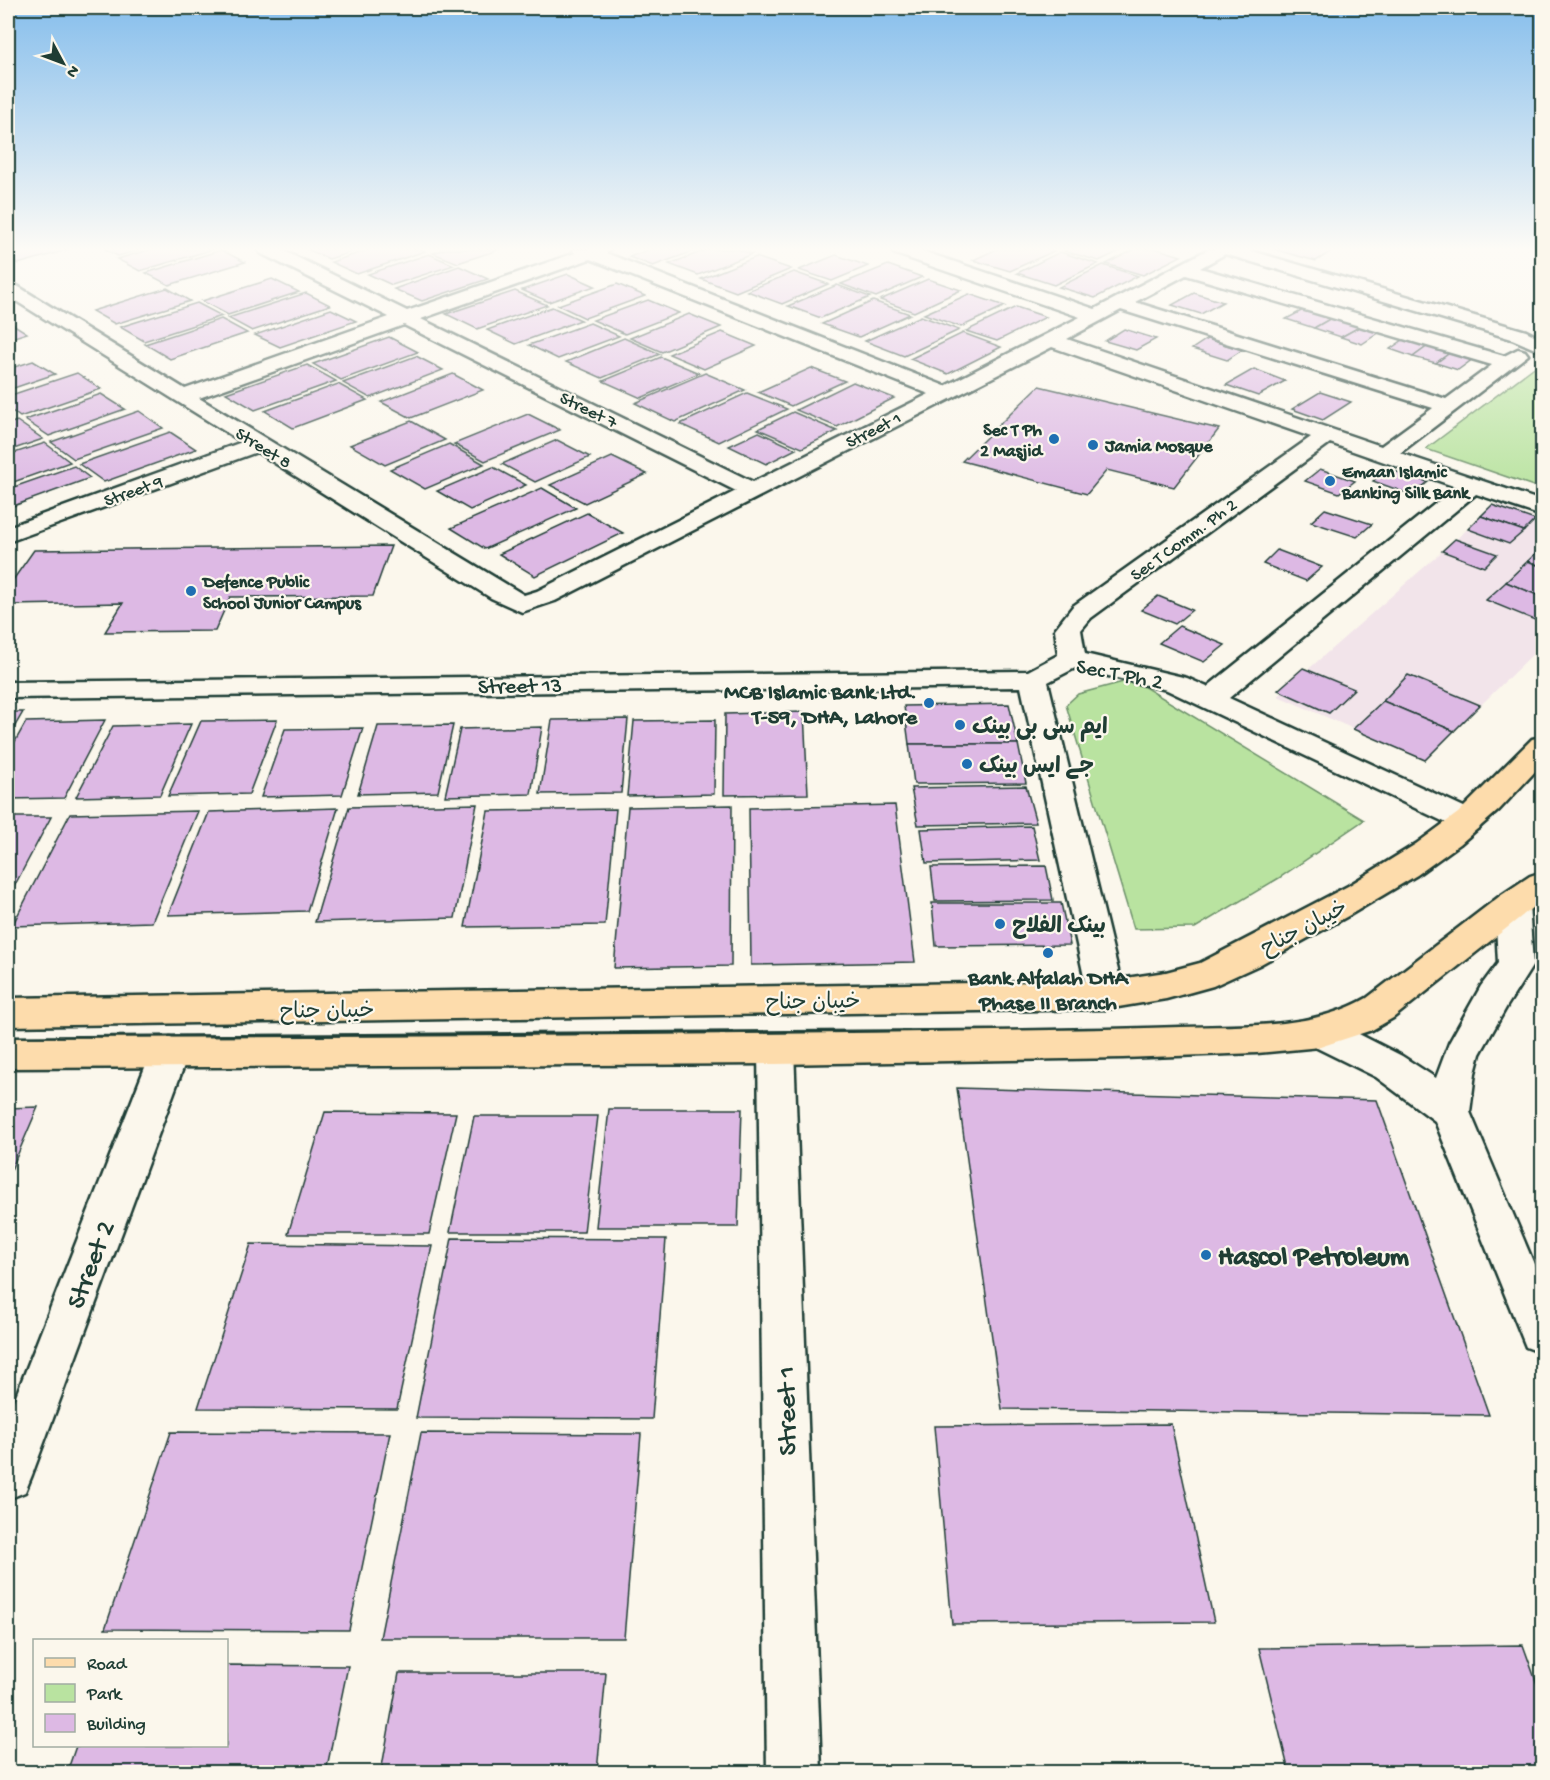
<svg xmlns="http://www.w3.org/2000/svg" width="1550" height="1780" font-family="'Gochi Hand','Playpen Sans Arabic',sans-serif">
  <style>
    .built { fill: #f2e4ea }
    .green { fill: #b9e3a0; stroke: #6c906a; stroke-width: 1.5 }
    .building { fill: #ddb9e4; stroke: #1f3d34; stroke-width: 1.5 }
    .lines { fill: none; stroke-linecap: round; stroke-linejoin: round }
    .minor-casing { stroke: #1f3d34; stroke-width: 5 }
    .major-casing { stroke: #1f3d34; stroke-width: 5 }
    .minor { fill: #fbf7ec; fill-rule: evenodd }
    .major { fill: #fddcac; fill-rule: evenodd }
    .poi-dot { fill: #1f6fb2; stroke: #fbf7ec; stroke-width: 2 }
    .labels { text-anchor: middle; stroke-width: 4.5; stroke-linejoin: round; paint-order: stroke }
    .far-street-label { font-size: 18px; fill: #1f3d34; stroke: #fbf7ec }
    .far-poi-label { font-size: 18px; font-weight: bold; fill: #1f3d34; stroke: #fbf7ec; text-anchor: start }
    .street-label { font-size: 22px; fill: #1f3d34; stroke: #fbf7ec }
    .poi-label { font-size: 22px; font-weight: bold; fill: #1f3d34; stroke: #fbf7ec; text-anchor: start }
    .near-poi-label { font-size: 27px; font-weight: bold; fill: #1f3d34; stroke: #fbf7ec; text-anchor: start }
    .near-street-label { font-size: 27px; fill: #1f3d34; stroke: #fbf7ec }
  </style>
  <rect width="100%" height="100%" fill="#fbf7ec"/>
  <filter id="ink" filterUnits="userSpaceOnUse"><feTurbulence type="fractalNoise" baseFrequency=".0167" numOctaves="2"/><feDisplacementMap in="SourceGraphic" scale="12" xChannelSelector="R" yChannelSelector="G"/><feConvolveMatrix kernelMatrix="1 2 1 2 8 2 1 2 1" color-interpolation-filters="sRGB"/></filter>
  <g filter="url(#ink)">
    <path class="built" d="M1496,504L1542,521V645L1425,760L1278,696Z"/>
    <g class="green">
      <path d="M1541,362H1542V489L1426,449Z"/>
      <path d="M1123,682L1138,683L1364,820L1279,878L1195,928L1134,929L1066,705L1078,694Z"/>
    </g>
    <g class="building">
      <path d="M70,249L18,264L8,258V250L11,249Z"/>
      <path d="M104,249H142L118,256Z"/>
      <path d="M152,249H214L140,271L117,259Z"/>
      <path d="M307,249H361L329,259Z"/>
      <path d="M371,249H421L425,251L357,274L331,262Z"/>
      <path d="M445,249H501L458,263L433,253Z"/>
      <path d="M651,249H699L653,266L629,257Z"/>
      <path d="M709,249H737L752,254L698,275L669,264Z"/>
      <path d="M997,249H1049L1054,251L1010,271L973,260Z"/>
      <path d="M1068,249H1124L1099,261L1064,251Z"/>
      <path d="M1135,249H1158L1181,256L1143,275L1106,264Z"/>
      <path d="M1273,249H1335L1316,261Z"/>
      <path d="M221,250L245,262L169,285L146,273Z"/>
      <path d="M1060,252L1098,264L1054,285L1017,273Z"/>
      <path d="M429,254L454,265L392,285L368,274Z"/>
      <path d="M836,255L868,266L832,281L799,270Z"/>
      <path d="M756,257L791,269L736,292L701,279Z"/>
      <path d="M888,265L922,277L876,297L841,284Z"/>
      <path d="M1103,265L1138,276L1095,298L1059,287Z"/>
      <path d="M459,266L488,279L422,301L394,289Z"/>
      <path d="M794,272L828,284L782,304L747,291Z"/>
      <path d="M568,274L595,286L549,302L522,290Z"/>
      <path d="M272,279L299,292L228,315L202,301Z"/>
      <path d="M928,279L961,290L914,312L880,300Z"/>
      <path d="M617,284L645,296L585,318L558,305Z"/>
      <path d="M837,285L870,297L821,318L788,306Z"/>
      <path d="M167,288L190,301L115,324L92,311Z"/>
      <path d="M515,291L547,305L477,329L446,314Z"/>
      <path d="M306,293L330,305L252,331L228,318Z"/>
      <path d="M1194,293L1223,302L1201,314L1172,305Z"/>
      <path d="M969,294L1005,306L961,327L924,314Z"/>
      <path d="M648,300L679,313L625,334L593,320Z"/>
      <path d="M873,301L910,314L859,337L822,324Z"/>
      <path d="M197,303L222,316L144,341L120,327Z"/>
      <path d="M552,307L581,320L516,344L487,330Z"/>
      <path d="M1016,307L1046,317L997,341L966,331Z"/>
      <path d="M331,309L356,321L280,347L255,335Z"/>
      <path d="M1305,309L1333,317L1314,328L1286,319Z"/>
      <path d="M689,314L721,327L662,352L630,338Z"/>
      <path d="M921,316L959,330L904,356L865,341Z"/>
      <path d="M1333,317L1361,326L1341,337L1314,328Z"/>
      <path d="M221,319L247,333L170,359L145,344Z"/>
      <path d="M8,321L27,333L8,339Z"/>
      <path d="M590,323L619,336L558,359L529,345Z"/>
      <path d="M1361,326L1380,332L1362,344L1341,337Z"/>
      <path d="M1124,329L1156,339L1136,350L1105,341Z"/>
      <path d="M722,332L756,346L704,369L669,354Z"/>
      <path d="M963,333L1001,347L948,374L910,359Z"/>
      <path d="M389,337L418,352L341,380L313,364Z"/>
      <path d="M624,338L660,354L602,378L566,362Z"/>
      <path d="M1207,339L1242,350L1227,360L1192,349Z"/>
      <path d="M1403,340L1428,346L1413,357L1390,349Z"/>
      <path d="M1428,346L1451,352L1436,363L1413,357Z"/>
      <path d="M1451,352L1473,359L1458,370L1436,363Z"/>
      <path d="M416,356L443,370L370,398L343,383Z"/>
      <path d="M661,357L699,373L641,398L603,381Z"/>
      <path d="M33,361L55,374L8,390V369Z"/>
      <path d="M307,365L336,381L255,410L226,393Z"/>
      <path d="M811,368L845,381L791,406L758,392Z"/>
      <path d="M1254,369L1285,381L1258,396L1226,385Z"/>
      <path d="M77,373L101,389L20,417L8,408V396Z"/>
      <path d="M705,373L745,390L675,422L635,403Z"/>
      <path d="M453,374L483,390L411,418L381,402Z"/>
      <path d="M853,382L894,398L837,427L796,410Z"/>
      <path d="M338,384L367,400L293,428L265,411Z"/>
      <path d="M1039,386L1219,429L1174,487L1107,470L1087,494L962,461Z"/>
      <path d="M1320,392L1351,402L1323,420L1292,409Z"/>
      <path d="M747,393L787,409L719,442L680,424Z"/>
      <path d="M101,394L125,409L49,436L25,420Z"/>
      <path d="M139,411L163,428L74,459L51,442Z"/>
      <path d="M793,412L837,431L802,448L758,429Z"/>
      <path d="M528,414L560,430L485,461L454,444Z"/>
      <path d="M17,421L43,439L8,451V424Z"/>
      <path d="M411,421L445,440L385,465L350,445Z"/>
      <path d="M170,432L196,449L104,482L79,464Z"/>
      <path d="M759,432L796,449L766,464L729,446Z"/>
      <path d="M557,440L590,457L535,482L502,464Z"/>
      <path d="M45,443L70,462L8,484V455Z"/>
      <path d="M449,444L484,464L425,489L390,469Z"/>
      <path d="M612,457L647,474L585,503L550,485Z"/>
      <path d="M74,466L90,478L8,508V489Z"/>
      <path d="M493,467L526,485L470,510L437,491Z"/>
      <path d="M1320,469L1355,481L1339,493L1305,481Z"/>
      <path d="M1388,469L1428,482L1412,495L1373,481Z"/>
      <path d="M542,488L576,508L485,549L451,528Z"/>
      <path d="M1492,505L1535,520L1524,531L1481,516Z"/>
      <path d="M1325,509L1372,524L1357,537L1311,522Z"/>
      <path d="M587,513L623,533L535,576L499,554Z"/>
      <path d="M1481,516L1524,531L1509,544L1468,529Z"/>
      <path d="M1455,539L1497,554L1484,567L1442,551Z"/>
      <path d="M391,546L373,596L230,597L215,631L105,632L123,603L8,605V587L34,550Z"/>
      <path d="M1542,547V567L1528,561Z"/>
      <path d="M1277,550L1322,567L1306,581L1263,564Z"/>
      <path d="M1528,561L1542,567V597L1506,582Z"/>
      <path d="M1506,582L1542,597V623L1486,600Z"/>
      <path d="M1158,596L1192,610L1175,624L1141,610Z"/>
      <path d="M1179,626L1225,645L1204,662L1159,643Z"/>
      <path d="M1303,668L1354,689L1329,713L1278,690Z"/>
      <path d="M1408,675L1480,705L1454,731L1383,701Z"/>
      <path d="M1383,701L1454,731L1425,760L1353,729Z"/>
      <path d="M1009,704L1018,744H909L904,706Z"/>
      <path d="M8,712H23L8,738Z"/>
      <path d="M804,712L808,794L724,795L725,714Z"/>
      <path d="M628,719L621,793L540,794L552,720Z"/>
      <path d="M105,720L64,798L8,799V754L26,722Z"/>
      <path d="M277,720L249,794L168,796L201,721Z"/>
      <path d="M715,720L714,794L627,796L634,721Z"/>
      <path d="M191,724L160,795L76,797L113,726Z"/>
      <path d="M453,725L438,792L358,794L378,726Z"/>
      <path d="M542,727L531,794L445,796L460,729Z"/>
      <path d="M363,728L342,795L261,797L285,729Z"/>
      <path d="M909,744H1018L1026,783L914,784Z"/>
      <path d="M1026,786L1036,823L918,825L911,788Z"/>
      <path d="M477,804L455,918L315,922L349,807Z"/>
      <path d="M732,805L731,966L614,968L628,807Z"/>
      <path d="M895,805L915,962L751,965L749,808Z"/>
      <path d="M338,808L307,911L168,915L209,812Z"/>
      <path d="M616,809L605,925L465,927L488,811Z"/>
      <path d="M198,811L152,922L12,926L70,814Z"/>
      <path d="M8,817H51L8,898Z"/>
      <path d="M1032,826L1040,860L926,863L921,829Z"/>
      <path d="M1046,866L1053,900L935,901L931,867Z"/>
      <path d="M932,903H1061L1070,945L936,946Z"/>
      <path d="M957,1088L1377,1100L1489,1415L1002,1409Z"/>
      <path d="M38,1107L8,1177V1108Z"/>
      <path d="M609,1109H742L738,1227H596Z"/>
      <path d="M325,1112L456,1113L429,1234H288Z"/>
      <path d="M474,1116H598L584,1232H450Z"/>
      <path d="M452,1238L666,1239L652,1419L416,1418Z"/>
      <path d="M251,1244L432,1246L397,1409L198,1408Z"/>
      <path d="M1171,1424L1214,1622L952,1624L934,1426Z"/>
      <path d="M171,1432L390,1433L349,1630L105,1629Z"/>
      <path d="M421,1433L641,1434L624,1638H380Z"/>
      <path d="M1523,1645L1542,1698V1772H1289L1259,1648Z"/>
      <path d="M226,1665L348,1666L326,1772H67L76,1746H226Z"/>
      <path d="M399,1673H606L597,1772H381Z"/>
    </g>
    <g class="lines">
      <g class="minor-casing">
        <g id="minor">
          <path d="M258,249H280L407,311L575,253L572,249H610L606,253L945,386L1080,317L893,253L891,249H916L1095,309L1209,249H1245L1526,331L1542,339V352L1512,339L1225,254L1200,268L1504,356L1518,349L1525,351L1528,355L1400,453L1542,501V516L1476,494L1229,698L1479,814L1484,821L1479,828L1468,831L1457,828L1167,690L1075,668L1048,682L1124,995L1119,1005L1106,1009L1093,1005L1088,995L1021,687L8,698V682L1028,671L1058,655L1055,629L1073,606L1311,437L1052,347L555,601L522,612L491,598L257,452L8,542V527L242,442L8,296V283L14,284L185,389L389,317L260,253ZM590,259L929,394L753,482L421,319ZM1186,275L1492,365L1446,399L1135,302ZM1121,310L1433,408L1381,446L1067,339ZM404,325L736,491L537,591L524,595L199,398ZM1330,443L1456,487L1207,687L1187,678L1085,654L1081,630L1091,618Z"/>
          <path d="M1512,892L1524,896L1529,904L1533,965L1507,1006L1480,1054L1475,1073L1470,1112L1542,1283V1353L1526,1347L1435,1121L1376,1077L1307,1043L1302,1033L1307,1023L1320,1019L1351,1030L1402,1056L1436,1078L1449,1043L1481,986L1498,963L1495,904L1500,896Z"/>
          <path d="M776,1034L789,1039L794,1049L821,1772H767L758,1049L763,1039Z"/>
          <path d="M170,1037L183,1042L189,1052L32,1475L25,1492L8,1499V1416L151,1052L157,1042Z"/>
        </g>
      </g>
      <g class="major-casing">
        <g id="major">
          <path d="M1542,737V764L1499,810L1460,844L1417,875L1348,916L1259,965L1213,986L1166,999L1106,1009L8,1026V998L1106,981L1166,972L1200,963L1348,886L1416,844L1458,813L1532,739Z"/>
          <path d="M1542,872V900L1393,1018L1372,1030L1320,1047L1257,1053L1123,1058L776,1064L8,1068V1038C337,1037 666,1036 995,1031C1057,1030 1118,1029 1180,1027C1243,1025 1311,1030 1367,998L1500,896L1530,876Z"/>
        </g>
      </g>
      <use href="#minor" class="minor"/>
      <use href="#major" class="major"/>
    </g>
  </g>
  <linearGradient id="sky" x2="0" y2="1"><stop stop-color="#86beec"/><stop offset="0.5" stop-color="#fdfbf6"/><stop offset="1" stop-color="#fdfbf6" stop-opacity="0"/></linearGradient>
  <rect width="1550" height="498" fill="url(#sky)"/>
  <g class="poi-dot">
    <circle cx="1054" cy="439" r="6"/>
    <circle cx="1093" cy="445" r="6"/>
    <circle cx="1330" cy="481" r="6"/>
    <circle cx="191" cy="591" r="6"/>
    <circle cx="929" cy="703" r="6"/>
    <circle cx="960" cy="725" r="6"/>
    <circle cx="967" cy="764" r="6"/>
    <circle cx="1000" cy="924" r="6"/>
    <circle cx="1048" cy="953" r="6"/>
    <circle cx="1206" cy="1255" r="6"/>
  </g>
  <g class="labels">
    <g class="far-street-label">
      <text transform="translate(589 409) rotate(26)" y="6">Street 7</text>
      <text transform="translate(873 429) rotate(-27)" y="6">Street 1</text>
      <text transform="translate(264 447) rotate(32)" y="6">Street 8</text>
      <text transform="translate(133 490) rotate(-20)" y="6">Street 9</text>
      <text transform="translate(1183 539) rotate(-36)" y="6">Sec T Comm. Ph 2</text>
    </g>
    <g class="far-poi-label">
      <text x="1042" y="435" text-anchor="end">Sec T Ph<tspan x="1042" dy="21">2 Masjid</tspan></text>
      <text x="1105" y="451">Jamia Mosque</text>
      <text x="1342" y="477">Emaan Islamic<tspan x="1342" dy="21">Banking Silk Bank</tspan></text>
      <text x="203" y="587">Defence Public<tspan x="203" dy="21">School Junior Campus</tspan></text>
    </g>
    <g class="street-label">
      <text transform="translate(1120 672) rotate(11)" y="8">Sec T Ph 2</text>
      <text transform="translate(520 684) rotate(-1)" y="8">Street 13</text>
      <text transform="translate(1303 926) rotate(-28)" y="8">خیبان جناح</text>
      <text transform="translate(813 1000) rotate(-1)" y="8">خیبان جناح</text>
      <text transform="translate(327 1009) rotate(-1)" y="8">خیبان جناح</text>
    </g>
    <g class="poi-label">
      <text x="917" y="698" text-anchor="end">MCB Islamic Bank Ltd.<tspan x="917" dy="25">T-59, DHA, Lahore</tspan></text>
      <text x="972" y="733">ایم سی بی بینک</text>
      <text x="979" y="772">جے ایس بینک</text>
      <text x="1012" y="932">بینک الفلاح</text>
      <text x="1048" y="984" text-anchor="middle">Bank Alfalah DHA<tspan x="1048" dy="25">Phase II Branch</tspan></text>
    </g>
    <g class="near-poi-label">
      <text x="1218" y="1264">Hascol Petroleum</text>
    </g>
    <g class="near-street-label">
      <text transform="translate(89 1264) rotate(-69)" y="9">Street 2</text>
      <text transform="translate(785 1411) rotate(-91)" y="9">Street 1</text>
    </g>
  </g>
  <rect width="1550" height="1780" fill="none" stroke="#fbf7ec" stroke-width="30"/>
  <rect x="15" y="15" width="1520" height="1750" fill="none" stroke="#1f3d34" stroke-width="2" filter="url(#ink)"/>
  <rect x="33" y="1639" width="195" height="108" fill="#fbf7ec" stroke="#a3ada2" stroke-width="1.5"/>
  <rect x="45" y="1658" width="30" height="9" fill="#fddcac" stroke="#a3ada2" stroke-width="1.5"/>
  <text x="87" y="1669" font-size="18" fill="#1f3d34">Road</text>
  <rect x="45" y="1684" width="30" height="18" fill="#b9e3a0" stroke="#a3ada2" stroke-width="1.5"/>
  <text x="87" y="1699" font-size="18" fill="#1f3d34">Park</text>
  <rect x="45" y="1714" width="30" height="18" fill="#ddb9e4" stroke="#a3ada2" stroke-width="1.5"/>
  <text x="87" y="1729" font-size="18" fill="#1f3d34">Building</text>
  <g transform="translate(63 63) rotate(131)" stroke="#fbf7ec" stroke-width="4.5" paint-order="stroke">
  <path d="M0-4.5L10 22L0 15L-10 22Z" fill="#1f3d34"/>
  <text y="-9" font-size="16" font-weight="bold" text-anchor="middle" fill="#1f3d34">N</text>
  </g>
</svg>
